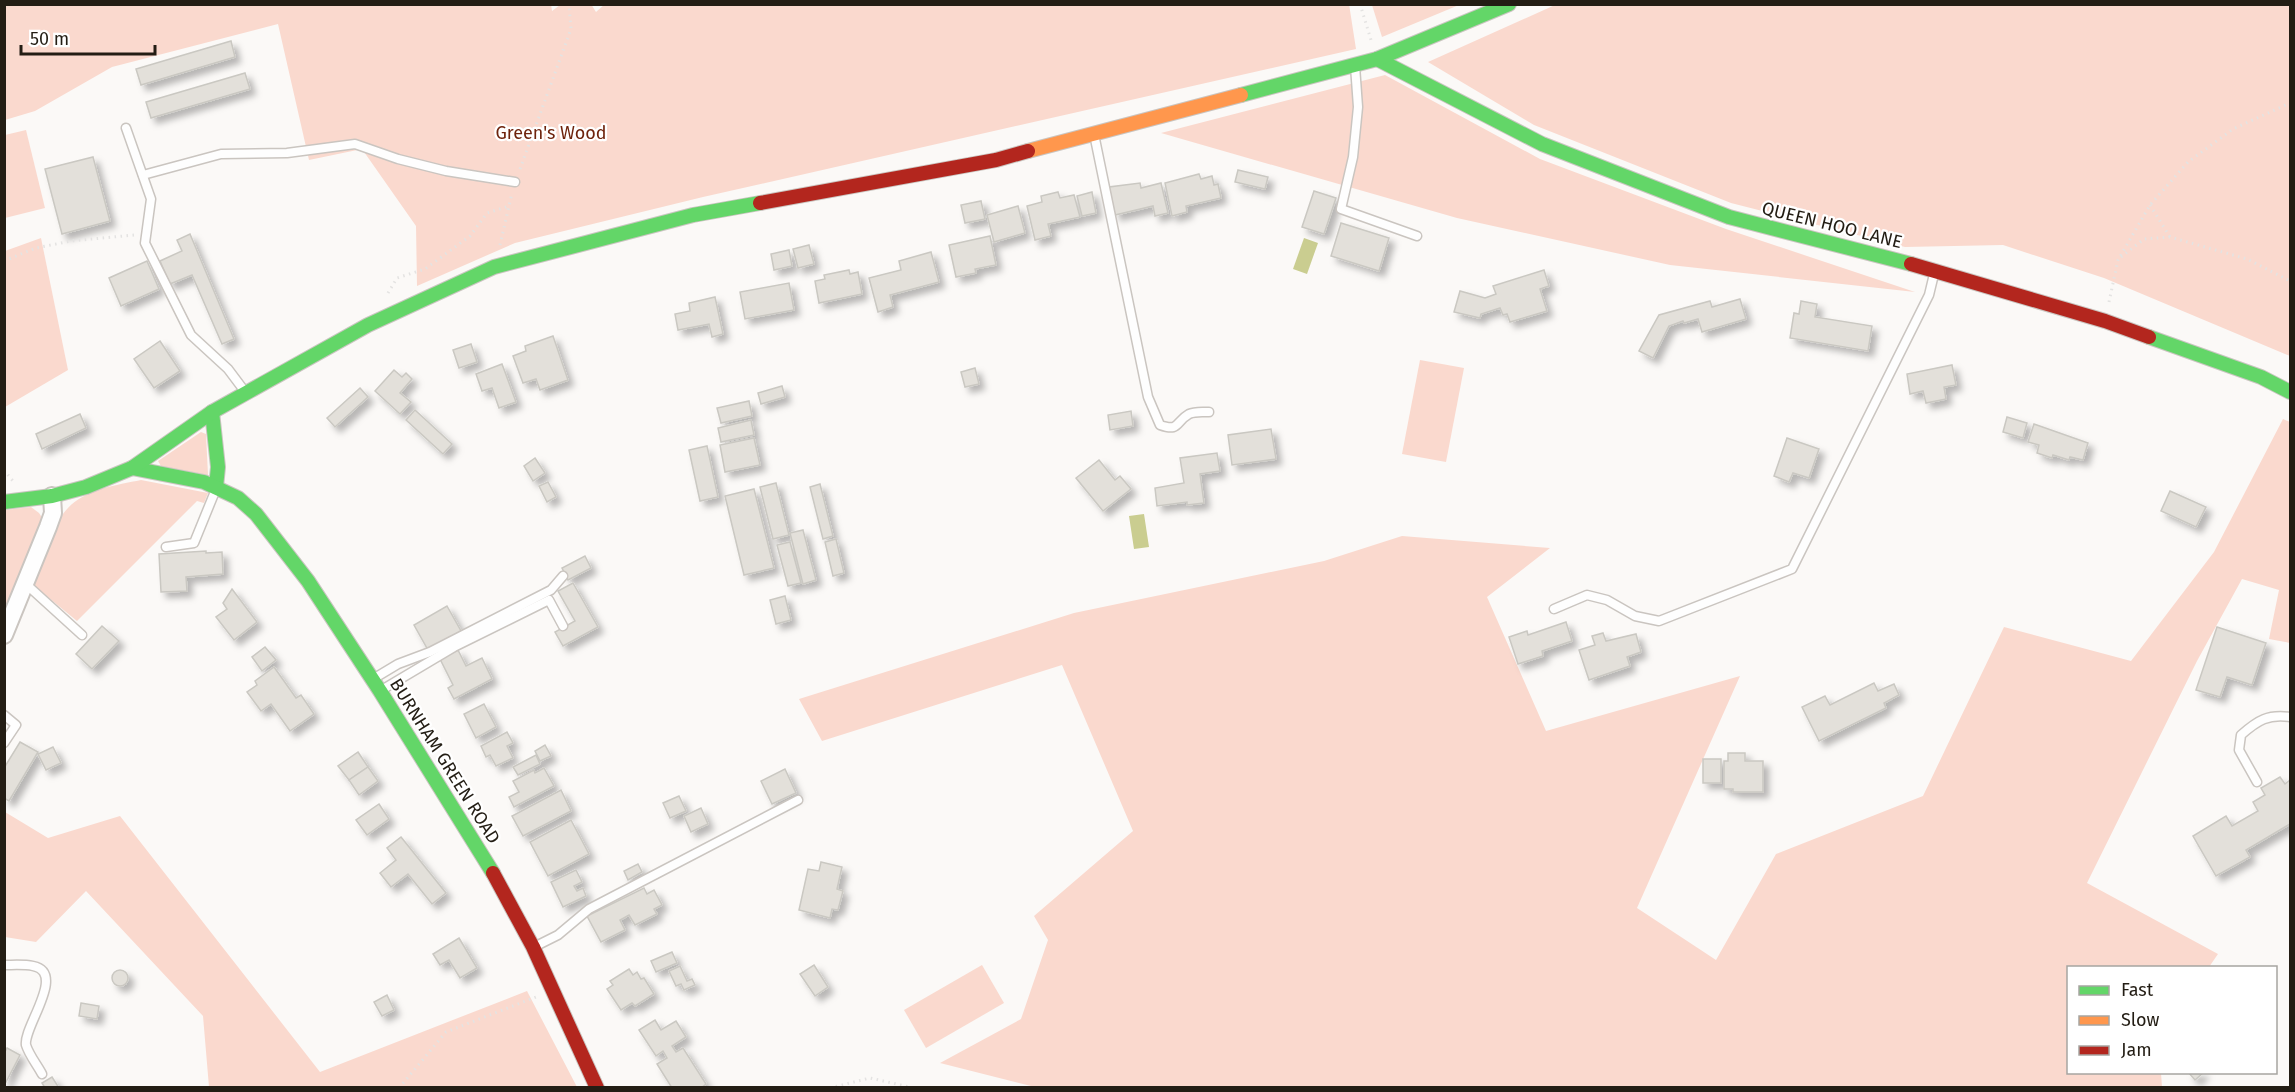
<svg xmlns="http://www.w3.org/2000/svg" width="2295" height="1092" font-family="'Fira Sans',sans-serif">
  <style>
    .green { fill: #fad9ce }
    .water { fill: #cacd90 }
    .building { fill: #e3e0da; stroke: #cac8c2; stroke-width: 1.5; filter: url(#shadow) }
    .lines { fill: none; stroke-linecap: round; stroke-linejoin: round }
    .lane-casing { stroke: #cac5c0; stroke-width: 11 }
    .street-casing { stroke: #cac5c0; stroke-width: 20 }
    .fast-casing { stroke: #cac5c0; stroke-width: 16 }
    .slow-casing { stroke: #cac5c0; stroke-width: 16 }
    .jam-casing { stroke: #cac5c0; stroke-width: 16 }
    .path { stroke: #e4e3e2; stroke-width: 3; stroke-dasharray: 1.5 4.5; stroke-linecap: butt }
    .lane { stroke: #fefefe; stroke-width: 8 }
    .street { stroke: #fefefe; stroke-width: 16 }
    .fast { stroke: #63d668; stroke-width: 14 }
    .slow { stroke: #ff974d; stroke-width: 14 }
    .jam { stroke: #b3261e; stroke-width: 14 }
    .labels { text-anchor: middle; stroke-width: 4.5; stroke-linejoin: round; paint-order: stroke }
    .park-label { font-size: 18px; fill: #6e230c; stroke: #fff }
    .street-label { font-size: 18px; fill: #231d14; stroke: #fff }
  </style>
  <defs>
    <filter id="shadow"><feDropShadow dx="5.5" dy="5.5" stdDeviation="3" flood-color="#0004"/></filter>
  </defs>
  <rect width="100%" height="100%" fill="#fbf9f7"/>
  <g class="green">
    <path d="M551,4L552,11L560,5L591,4L596,12L605,4H1349L1356,49L703,197L515,243L417,286L416,226L362,149L309,160L278,24L112,67L35,111L5,120V5Z"/>
    <path d="M1372,5V4L1459,5L1382,37Z"/>
    <path d="M1555,5H2290V356L2104,278L2003,245L1905,247L1731,203L1534,125L1428,62Z"/>
    <path d="M1385,75L1540,159L1726,229L1915,292L1670,265L1457,218L1161,133Z"/>
    <path d="M26,130L45,208L5,218V135Z"/>
    <path d="M41,238L68,370L5,407V251Z"/>
    <path d="M1420,360L1464,368L1446,462L1402,454Z"/>
    <path d="M2283,419L2290,422V643L2269,639L2279,590L2242,579L2197,661L2087,883L2218,954L2209,967L2068,968V1072L2161,1073L2162,1087L1039,1088L940,1063L1021,1019L1048,940L1034,916L1133,831L1062,665L822,741L799,699L1074,613L1324,561L1402,536L1550,548L1487,597L1546,731L1740,676L1637,908L1716,960L1776,854L1923,796L2004,627L2131,661L2214,552Z"/>
    <path d="M201,432L206,434L208,475L161,466L158,461Z"/>
    <path d="M141,480L208,493L204,503L197,501L77,621L32,584C41,562 52,524 68,508C86,489 117,485 141,480Z"/>
    <path d="M31,507L39,513L43,519L5,626V510Z"/>
    <path d="M5,812L48,838L120,816L320,1072L527,991L577,1087H209L203,1016L86,891L36,942L5,937Z"/>
    <path d="M982,965L1004,1003L926,1048L904,1010Z"/>
  </g>
  <g class="water">
    <path d="M1304,238L1318,243L1307,274L1293,269Z"/>
    <path d="M1144,514L1149,547L1134,549L1129,516Z"/>
  </g>
  <g class="building">
    <path d="M231,41L235,57L141,85L136,69Z"/>
    <path d="M245,73L250,89L151,118L146,102Z"/>
    <path d="M93,157L110,221L62,234L45,169Z"/>
    <path d="M1238,170L1268,177L1265,189L1235,182Z"/>
    <path d="M1199,174L1201,179L1212,176L1214,185L1218,184L1221,198L1186,206L1187,212L1172,216L1165,183Z"/>
    <path d="M1140,183L1141,188L1161,183L1168,213L1155,216L1153,206L1115,215L1109,187Z"/>
    <path d="M1314,191L1336,198L1324,234L1302,227Z"/>
    <path d="M1058,192L1060,198L1074,195L1080,217L1048,224L1051,236L1035,240L1027,206L1042,202L1041,196Z"/>
    <path d="M1092,192L1096,213L1082,216L1077,196Z"/>
    <path d="M981,201L985,219L965,223L961,205Z"/>
    <path d="M1018,206L1025,233L994,242L987,215Z"/>
    <path d="M1341,223L1389,238L1379,271L1331,256Z"/>
    <path d="M190,234L234,339L222,344L192,275L170,284L160,261L182,251L177,240Z"/>
    <path d="M990,236L996,265L975,269L976,273L956,277L949,245Z"/>
    <path d="M809,245L814,264L798,268L793,249Z"/>
    <path d="M789,250L792,266L774,270L771,254Z"/>
    <path d="M931,252L939,282L890,295L893,307L878,312L869,278L901,270L899,261Z"/>
    <path d="M147,261L159,289L121,306L109,278Z"/>
    <path d="M849,270L850,274L858,272L862,294L819,303L815,281L825,279L824,275Z"/>
    <path d="M1544,270L1549,286L1540,289L1547,311L1510,322L1507,314L1503,315L1500,308L1481,314L1480,318L1454,312L1460,291L1485,298L1496,294L1493,286Z"/>
    <path d="M789,283L794,310L745,319L740,292Z"/>
    <path d="M715,297L723,334L712,337L709,324L678,330L675,314L690,311L689,303Z"/>
    <path d="M1740,299L1746,319L1702,332L1698,319L1684,323L1683,321L1669,326L1653,358L1639,351L1659,315L1710,301L1712,307Z"/>
    <path d="M1801,301L1817,304L1815,317L1872,326L1868,351L1790,338L1794,313L1799,314Z"/>
    <path d="M553,336L568,380L540,390L536,379L523,383L513,356L526,351L525,346Z"/>
    <path d="M160,341L180,371L154,388L134,359Z"/>
    <path d="M471,344L477,362L459,368L453,350Z"/>
    <path d="M502,364L516,402L499,408L492,388L482,391L476,374Z"/>
    <path d="M1952,365L1956,385L1944,387L1946,399L1926,403L1923,391L1910,394L1907,374Z"/>
    <path d="M975,368L979,384L965,387L961,372Z"/>
    <path d="M394,370L402,377L406,373L412,379L400,393L411,402L400,414L375,391Z"/>
    <path d="M782,386L785,397L761,404L758,393Z"/>
    <path d="M360,388L368,397L335,427L327,418Z"/>
    <path d="M749,401L752,416L721,423L717,408Z"/>
    <path d="M415,410L452,444L443,454L406,420Z"/>
    <path d="M1131,411L1133,426L1110,430L1108,415Z"/>
    <path d="M80,414L86,428L42,449L36,434Z"/>
    <path d="M2007,417L2027,423L2023,438L2003,432Z"/>
    <path d="M751,420L754,435L721,442L718,428Z"/>
    <path d="M2034,424L2088,443L2083,460L2070,457L2069,460L2053,455L2052,458L2037,453L2039,445L2028,442Z"/>
    <path d="M1271,429L1276,459L1232,465L1228,435Z"/>
    <path d="M754,438L760,465L725,472L720,445Z"/>
    <path d="M1787,438L1819,449L1809,478L1793,473L1789,482L1774,476Z"/>
    <path d="M707,446L718,497L700,501L689,450Z"/>
    <path d="M1217,453L1220,471L1200,474L1204,503L1187,505V502L1157,506L1155,488L1184,483L1180,458Z"/>
    <path d="M535,458L545,473L533,481L524,466Z"/>
    <path d="M1099,460L1115,480L1120,476L1131,489L1103,511L1076,478Z"/>
    <path d="M548,482L556,497L547,502L539,486Z"/>
    <path d="M776,483L789,535L773,539L760,487Z"/>
    <path d="M820,484L833,536L823,539L810,487Z"/>
    <path d="M754,489L774,568L744,575L725,496Z"/>
    <path d="M2170,491L2206,507L2196,527L2161,511Z"/>
    <path d="M803,530L816,580L803,584L790,533Z"/>
    <path d="M836,539L844,573L833,576L825,542Z"/>
    <path d="M790,542L801,583L788,586L777,545Z"/>
    <path d="M206,551V553L222,552L223,574L186,577L187,591L161,592L159,554Z"/>
    <path d="M585,556L591,568L568,580L562,568Z"/>
    <path d="M573,583L598,627L563,646L555,632L575,621L558,591Z"/>
    <path d="M232,589L257,622L234,640L216,617L227,609L223,603Z"/>
    <path d="M785,596L791,620L776,624L770,600Z"/>
    <path d="M447,606L461,631L428,650L414,625Z"/>
    <path d="M1566,622L1572,641L1542,651L1543,656L1518,664L1509,637L1527,631L1528,635Z"/>
    <path d="M102,626L119,641L92,669L76,654Z"/>
    <path d="M2217,627L2266,643L2252,685L2227,677L2220,697L2196,690Z"/>
    <path d="M1603,633L1606,641L1636,634L1641,652L1627,657L1630,666L1589,680L1579,650L1595,645L1592,636Z"/>
    <path d="M265,647L276,660L262,671L252,657Z"/>
    <path d="M458,650L466,666L482,658L492,679L454,699L448,688L453,685L440,659Z"/>
    <path d="M274,667L296,698L301,695L314,714L290,731L271,704L261,711L247,692L257,685L255,681Z"/>
    <path d="M1874,683L1878,691L1894,684L1899,695L1884,703L1886,708L1819,741L1802,707L1825,696L1830,705Z"/>
    <path d="M484,704L496,727L476,738L464,714Z"/>
    <path d="M507,732L513,743L507,746L513,758L496,766L490,755L486,757L481,746Z"/>
    <path d="M20,742L38,752L9,801L4,798V768Z"/>
    <path d="M545,745L551,756L540,761L535,751Z"/>
    <path d="M53,747L61,763L46,770L38,754Z"/>
    <path d="M358,752L368,767L349,780L338,766Z"/>
    <path d="M1728,753H1745V761H1763V792H1733V789H1724V761H1728Z"/>
    <path d="M536,755L540,764L518,775L513,767Z"/>
    <rect x="1703" y="759" width="18" height="24"/>
    <path d="M368,767L378,781L359,795L349,780Z"/>
    <path d="M544,768L554,786L514,807L509,797L519,792L513,781L534,770L535,773Z"/>
    <path d="M785,769L796,793L772,804L761,781Z"/>
    <path d="M2280,777L2285,784L2290,780V824L2246,850L2250,857L2216,876L2193,836L2226,816L2232,826L2258,811L2253,802L2265,795L2261,788Z"/>
    <path d="M561,790L571,811L523,836L512,816Z"/>
    <path d="M679,796L686,811L670,818L663,803Z"/>
    <path d="M379,804L389,819L367,835L356,820Z"/>
    <path d="M701,808L708,824L691,832L684,816Z"/>
    <path d="M571,820L589,854L548,876L530,842Z"/>
    <path d="M401,837L446,893L432,904L408,874L391,887L380,873L396,860L387,848Z"/>
    <path d="M821,862L842,867L837,889L843,891L838,910L832,909L830,918L799,910L808,869L819,871Z"/>
    <path d="M638,864L642,872L628,880L624,871Z"/>
    <path d="M576,870L582,882L574,886L577,891L583,888L586,896L563,907L551,882Z"/>
    <path d="M644,888L647,894L654,890L662,905L654,909L657,914L635,925L629,915L620,920L625,930L601,942L587,916Z"/>
    <path d="M459,938L477,968L460,978L449,960L440,965L433,954Z"/>
    <path d="M672,952L677,963L656,972L651,961Z"/>
    <path d="M814,965L828,987L815,996L800,974Z"/>
    <path d="M680,966L687,981L692,979L695,985L684,990L681,984L676,986L669,971Z"/>
    <path d="M629,969L633,975L637,972L641,979L644,978L654,994L635,1006L632,1003L621,1010L607,989L613,985L610,981Z"/>
    <circle cx="120" cy="978" r="8"/>
    <path d="M387,995L394,1010L382,1016L374,1002Z"/>
    <path d="M81,1003L99,1006L97,1019L79,1016Z"/>
    <path d="M655,1020L661,1030L676,1021L686,1037L672,1046L676,1052L683,1048L706,1084L701,1088H672L657,1064L667,1058L663,1051L656,1056L639,1030Z"/>
    <path d="M7,1048L20,1055L4,1086V1053Z"/>
    <path d="M2188,1072H2203V1073L2195,1080Z"/>
    <path d="M52,1077L59,1088H45L42,1083Z"/>
  </g>
  <g class="lines">
    <g class="lane-casing">
      <g id="lane">
        <path d="M1355,66L1358,107L1353,157L1341,209L1417,236"/>
        <path d="M126,128L151,199L145,243L191,335L228,369L246,393"/>
        <path d="M1094,134L1148,397L1160,425C1180,432 1175,422 1189,414C1195,411 1202,412 1209,412"/>
        <path d="M143,175L221,154L287,153L355,144L398,159L446,171L515,182"/>
        <path d="M166,547L194,543L216,489"/>
        <path d="M27,585L82,635"/>
        <path d="M1554,609L1587,595L1607,600L1635,616L1659,621L1792,569L1929,295L1935,270"/>
        <path d="M373,679L398,664L430,652L551,590L563,576"/>
        <path d="M380,691L454,647L549,600L563,626"/>
        <path d="M4,715L16,725L4,743"/>
        <path d="M2257,782L2239,750L2241,735C2258,720 2268,714 2290,717"/>
        <path d="M534,947L558,935L589,909L798,800"/>
        <path d="M4,965C13,965 24,964 33,966C67,973 23,1027 26,1045C29,1055 38,1066 42,1074"/>
      </g>
    </g>
    <g class="street-casing">
      <path id="street" d="M4,635L48,527L53,513L52,496"/>
    </g>
    <g class="fast-casing">
      <g id="fast">
        <path d="M1377,59L1542,144L1729,217L1911,264"/>
        <path d="M1241,95L1377,59L1509,4"/>
        <path d="M2149,337L2261,377L2290,392"/>
        <path d="M212,412L218,467L216,487"/>
        <path d="M132,468L204,482L238,498L256,514L308,581L380,691L493,873"/>
        <path d="M4,502L52,496L86,487L132,468L212,412L368,325L494,267L693,215L760,203"/>
      </g>
    </g>
    <g class="slow-casing">
      <path id="slow" d="M1028,151L1241,95"/>
    </g>
    <g class="jam-casing">
      <g id="jam">
        <path d="M760,203L996,160L1028,151"/>
        <path d="M1911,264L2105,321L2149,337"/>
        <path d="M493,873L533,947L597,1088"/>
      </g>
    </g>
    <g class="path">
      <path d="M1360,4L1371,40"/>
      <path d="M520,169L571,29L569,4"/>
      <path d="M2150,205L2170,237"/>
      <path d="M500,245L512,193"/>
      <path d="M2121,257L2144,239L2170,237L2247,259L2290,281"/>
      <path d="M4,261L36,248L71,241L134,235"/>
      <path d="M388,293L397,278L425,269L470,236L487,213L509,206"/>
      <path d="M2109,302L2118,260L2150,205L2188,162L2233,129L2290,103"/>
      <path d="M4,470L13,481"/>
      <path d="M399,1088L446,1032L536,997"/>
      <path d="M830,1088L870,1078L914,1088"/>
    </g>
    <use href="#lane" class="lane"/>
    <use href="#street" class="street"/>
    <use href="#fast" class="fast"/>
    <use href="#slow" class="slow"/>
    <use href="#jam" class="jam"/>
  </g>
  <g class="labels">
    <g class="park-label">
      <text x="551" y="139">Green's Wood</text>
    </g>
    <g class="street-label">
      <text transform="translate(1832 225) rotate(14)" y="6">QUEEN HOO LANE</text>
      <text transform="translate(445 761) rotate(58)" y="6">BURNHAM GREEN ROAD</text>
    </g>
  </g>
  <rect width="2295" height="1092" fill="none" stroke="#231d14" stroke-width="12"/>
  <rect x="2067" y="966" width="210" height="108" fill="#ffffff" stroke="#a7a5a1" stroke-width="1.5"/>
  <rect x="2079" y="986" width="30" height="9" fill="#63d668" stroke="#a7a5a1" stroke-width="1.5"/>
  <text x="2121" y="996" font-size="18" fill="#231d14">Fast</text>
  <rect x="2079" y="1016" width="30" height="9" fill="#ff974d" stroke="#a7a5a1" stroke-width="1.5"/>
  <text x="2121" y="1026" font-size="18" fill="#231d14">Slow</text>
  <rect x="2079" y="1046" width="30" height="9" fill="#b3261e" stroke="#a7a5a1" stroke-width="1.5"/>
  <text x="2121" y="1056" font-size="18" fill="#231d14">Jam</text>
  <path d="M21 45v9h134v-9" fill="none" stroke="#231d14" stroke-width="3"/>
  <text x="30" y="45" font-size="18" fill="#231d14" stroke="#ffffff" stroke-width="4.5" paint-order="stroke">50 m</text>
</svg>
